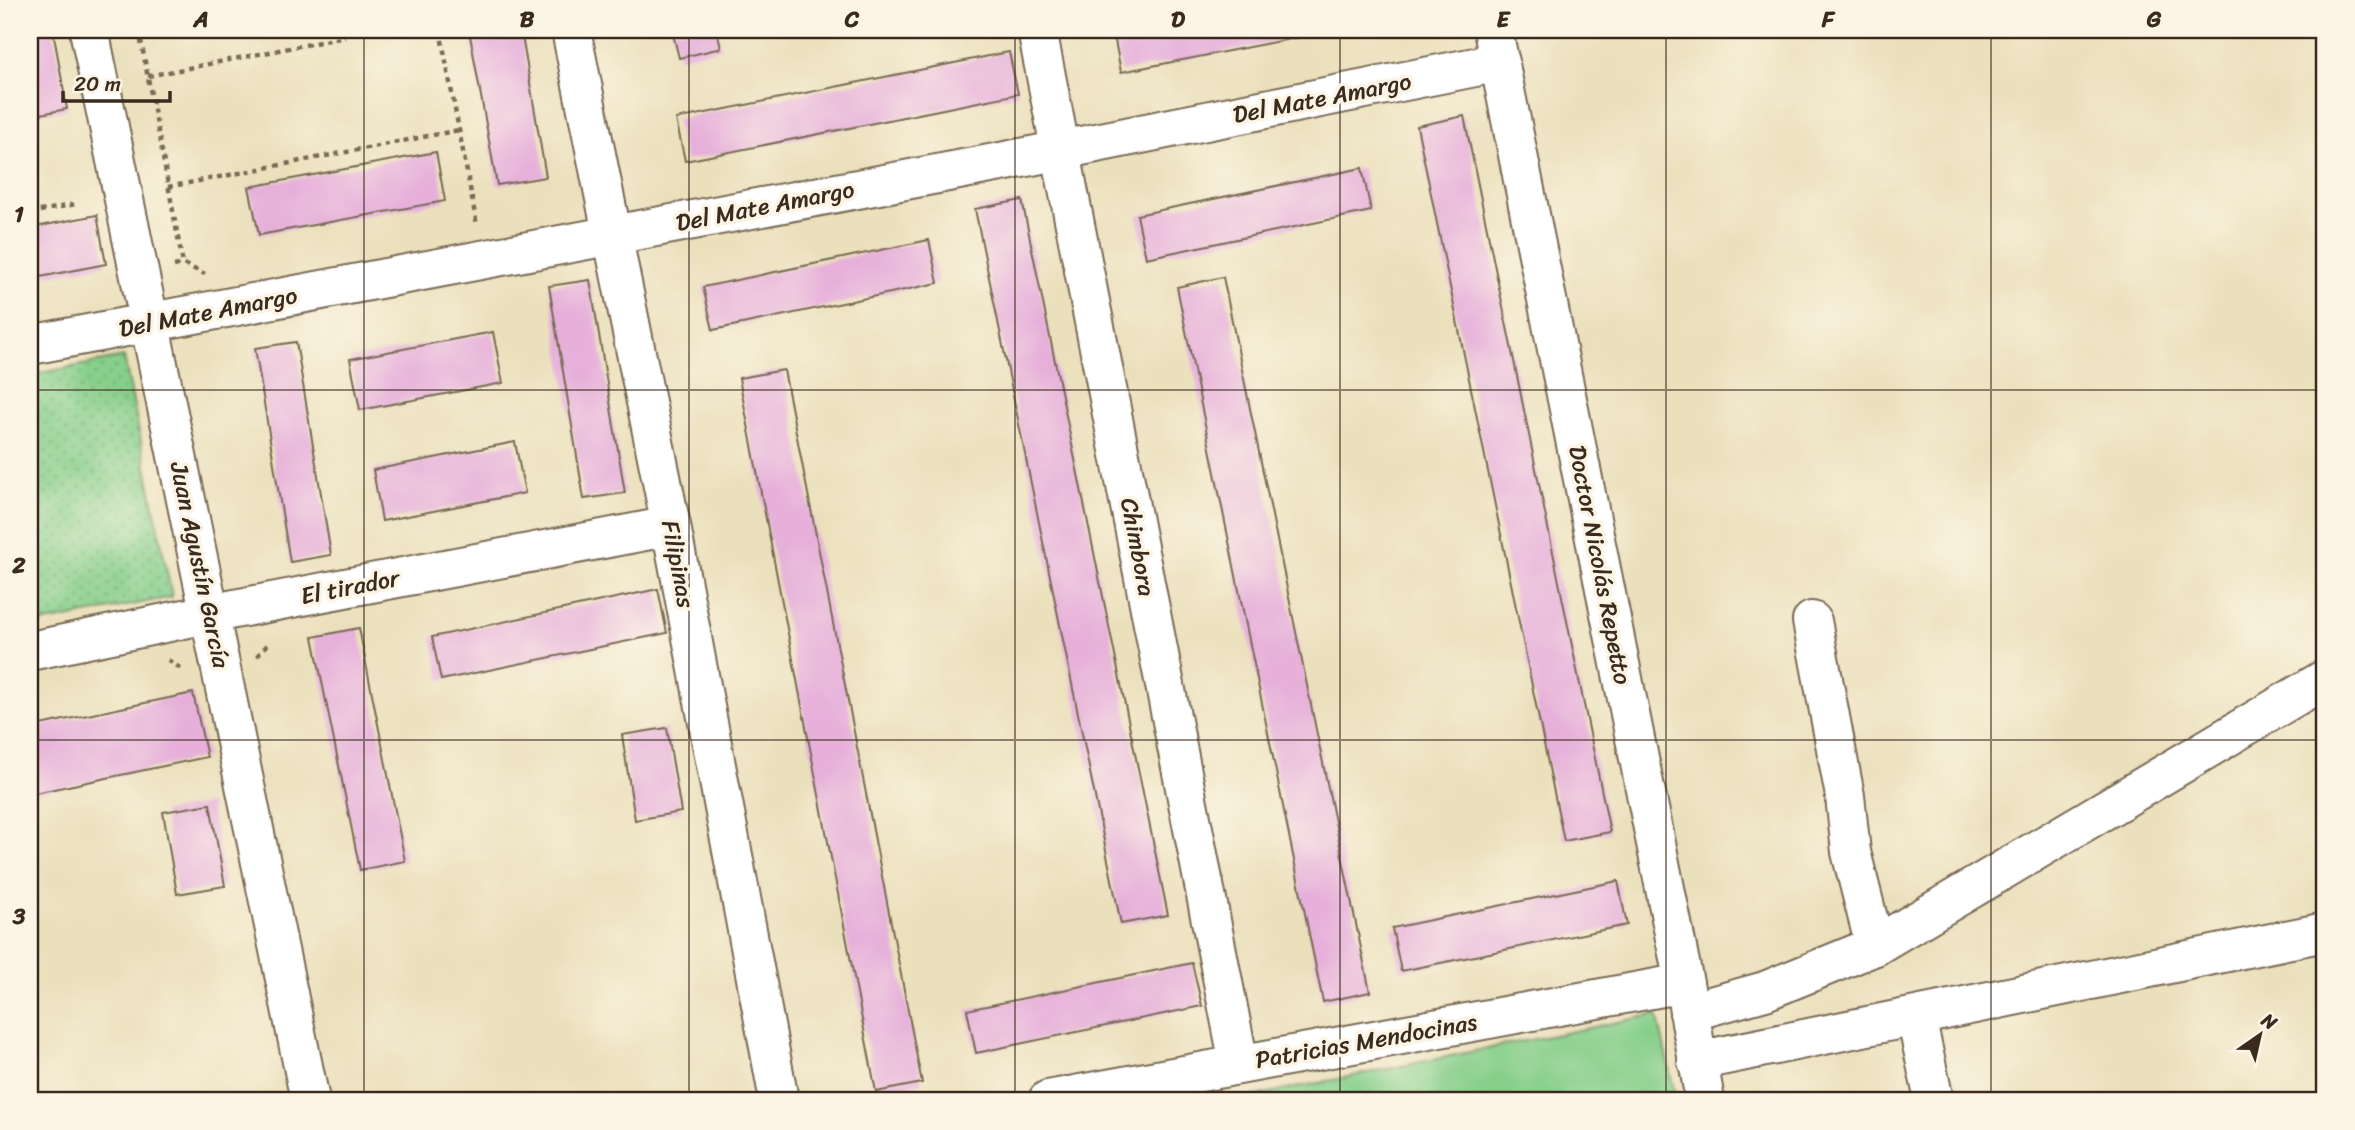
<svg xmlns="http://www.w3.org/2000/svg" width="2355" height="1130" font-family="Sriracha,sans-serif">
  <style>
    .grass { fill: url(#grass-dots); stroke: #617c54; stroke-width: 2 }
    .park { fill: #87cf8b; stroke: #617c54; stroke-width: 2 }
    .building { fill: #e6b0da }
    .lines { fill: none; stroke-linecap: round; stroke-linejoin: round }
    .minor-casing { stroke: #796a55; stroke-width: 42 }
    .tertiary-casing { stroke: #796a55; stroke-width: 42 }
    .path { stroke: #796a55; stroke-width: 4.5; stroke-dasharray: 5 5; stroke-linecap: butt }
    .minor { stroke: #fff; stroke-width: 38 }
    .tertiary { stroke: #fff; stroke-width: 38 }
    .grid { fill: none; stroke: #3b2a1e; stroke-width: 2; stroke-opacity: 0.55 }
    .labels { text-anchor: middle; stroke-width: 7; stroke-linejoin: round; paint-order: stroke }
    .street-label { font-size: 24px; fill: #3b2a1e; stroke: #fcf5e5 }
    .neatline { fill: none; stroke: #3b2a1e; stroke-width: 2.5 }
    .grid-label { font-size: 23px; text-anchor: middle; font-weight: bold; fill: #3b2a1e }
  </style>
  <defs>
    <pattern id="grass-dots" width="8" height="8" patternUnits="userSpaceOnUse" patternTransform="scale(1.75)"><rect width="8" height="8" fill="#87cf8b"/><path d="M2 2h.1M6 6h.1" fill="none" stroke="#70a871" stroke-width="1.8" stroke-linecap="round"/></pattern>
  </defs>
  <rect width="100%" height="100%" fill="#fcf5e5"/>
  <filter id="ink" filterUnits="userSpaceOnUse"><feTurbulence type="fractalNoise" baseFrequency=".0143" numOctaves="2"/><feDisplacementMap in="SourceGraphic" scale="14" xChannelSelector="R" yChannelSelector="G"/><feConvolveMatrix kernelMatrix="1 2 1 2 8 2 1 2 1" color-interpolation-filters="sRGB"/></filter>
  <filter id="wash" filterUnits="userSpaceOnUse"><feTurbulence type="fractalNoise" baseFrequency=".00686" numOctaves="4" result="noise"/><feDisplacementMap in="SourceGraphic" scale="28" xChannelSelector="R" yChannelSelector="G"/><feGaussianBlur stdDeviation="1.57" result="paint"/><feColorMatrix in="noise" values="0 0 0 0 0 0 0 0 0 0 0 0 0 0 0 0 0 1.4 0 .05"/><feComposite in="paint" operator="in"/></filter>
  <g filter="url(#wash)">
    <rect width="100%" height="100%" fill="#ebe0bc"/>
    <path class="grass" d="M124,357L172,597L30,625V375Z"/>
    <path class="park" d="M1657,1014L1676,1100H1235Z"/>
    <g id="blocks">
      <g class="building">
        <path d="M30,30H53L67,109L30,116Z"/>
        <path d="M469,30H521L546,177L497,185Z"/>
        <path d="M672,30H717L721,48L679,58Z"/>
        <path d="M1113,30H1331V31L1121,72Z"/>
        <path d="M1009,52L1018,94L685,161L676,119Z"/>
        <path d="M1464,116L1610,832L1564,841L1417,126Z"/>
        <path d="M436,152L445,201L259,235L249,187Z"/>
        <path d="M1362,168L1371,211L1146,258L1137,215Z"/>
        <path d="M1022,200L1168,915L1121,924L975,209Z"/>
        <path d="M97,215L106,264L30,279V228Z"/>
        <path d="M929,240L938,283L713,330L703,287Z"/>
        <path d="M1223,277L1370,992L1323,1002L1177,287Z"/>
        <path d="M590,280L625,493L584,499L549,286Z"/>
        <path d="M493,332L503,383L360,410L350,359Z"/>
        <path d="M296,342L331,555L290,562L255,348Z"/>
        <path d="M784,370L922,1083L876,1092L739,378Z"/>
        <path d="M515,442L525,493L382,521L373,470Z"/>
        <path d="M658,589L667,633L441,680L432,637Z"/>
        <path d="M359,628L405,861L360,870L313,637Z"/>
        <path d="M193,693L207,757L30,794V727Z"/>
        <path d="M667,728L681,812L635,820L622,735Z"/>
        <path d="M210,804L225,886L177,894L163,812Z"/>
        <path d="M1618,881L1627,925L1401,971L1392,928Z"/>
        <path d="M1192,963L1202,1006L976,1053L967,1010Z"/>
      </g>
    </g>
  </g>
  <g filter="url(#ink)">
    <use href="#blocks" fill-opacity="0" stroke="#796a55" stroke-width="2"/>
    <g class="lines">
      <g class="minor-casing">
        <g id="minor">
          <path d="M89,30L310,1100"/>
          <path d="M571,30L671,526L779,1100"/>
          <path d="M1037,30L1239,1064"/>
          <path d="M30,345L1006,161L1500,62"/>
          <path d="M1812,621L1845,796L1851,852L1875,946"/>
          <path d="M30,651L208,614L671,526"/>
          <path d="M1689,1012L1765,991L1875,946L2325,679"/>
          <path d="M1916,1017L1934,1100"/>
          <path d="M1697,1061L2325,932"/>
          <path d="M1048,1100L1684,983"/>
        </g>
      </g>
      <g class="tertiary-casing">
        <path id="tertiary" d="M1493,30L1684,983L1705,1100"/>
      </g>
      <g class="path">
        <path d="M139,30L183,264"/>
        <path d="M440,30L477,225"/>
        <path d="M148,76L345,37"/>
        <path d="M168,187L459,130"/>
        <path d="M30,213L76,204"/>
        <path d="M174,266L183,264L205,274"/>
        <path d="M257,656L270,642"/>
        <path d="M168,660L183,670"/>
      </g>
      <use href="#minor" class="minor"/>
      <use href="#tertiary" class="tertiary"/>
    </g>
  </g>
  <path class="grid" d="M364,30V1100M689,30V1100M1015,30V1100M1340,30V1100M1666,30V1100M1991,30V1100M30,390H2325M30,740H2325"/>
  <g class="labels">
    <g class="street-label">
      <text transform="translate(1322 98) rotate(-11)" y="8">Del Mate Amargo</text>
      <text transform="translate(765 206) rotate(-11)" y="8">Del Mate Amargo</text>
      <text transform="translate(208 312) rotate(-11)" y="8">Del Mate Amargo</text>
      <text transform="translate(1138 547) rotate(79)" y="8">Chimbora</text>
      <text transform="translate(678 564) rotate(79)" y="8">Filipinas</text>
      <text transform="translate(200 565) rotate(78)" y="8">Juan Agustín García</text>
      <text transform="translate(1600 565) rotate(79)" y="8">Doctor Nicolás Repetto</text>
      <text transform="translate(350 587) rotate(-11)" y="8">El tirador</text>
      <text transform="translate(1366 1041) rotate(-10)" y="8">Patricias Mendocinas</text>
    </g>
  </g>
  <rect width="2355" height="1130" fill="none" stroke="#fcf5e5" stroke-width="77"/>
  <g transform="translate(2260 1035) rotate(34)" stroke="#fcf5e5" stroke-width="5" paint-order="stroke">
  <path d="M0-5L12 26L0 18L-12 26Z" fill="#3b2a1e"/>
  <text y="-10" font-size="19" font-weight="bold" text-anchor="middle" fill="#3b2a1e">N</text>
  </g>
  <path d="M63 91v10h107v-10" fill="none" stroke="#3b2a1e" stroke-width="3.5"/>
  <text x="74" y="91" font-size="21" fill="#3b2a1e" stroke="#fcf5e5" stroke-width="5" paint-order="stroke">20 m</text>
  <rect x="38" y="38" width="2278" height="1054" class="neatline"/>
  <g class="grid-label">
    <text x="201" y="27">A</text>
    <text x="527" y="27">B</text>
    <text x="852" y="27">C</text>
    <text x="1178" y="27">D</text>
    <text x="1503" y="27">E</text>
    <text x="1828" y="27">F</text>
    <text x="2154" y="27">G</text>
    <text x="19" y="222">1</text>
    <text x="19" y="573">2</text>
    <text x="19" y="924">3</text>
  </g>
</svg>
